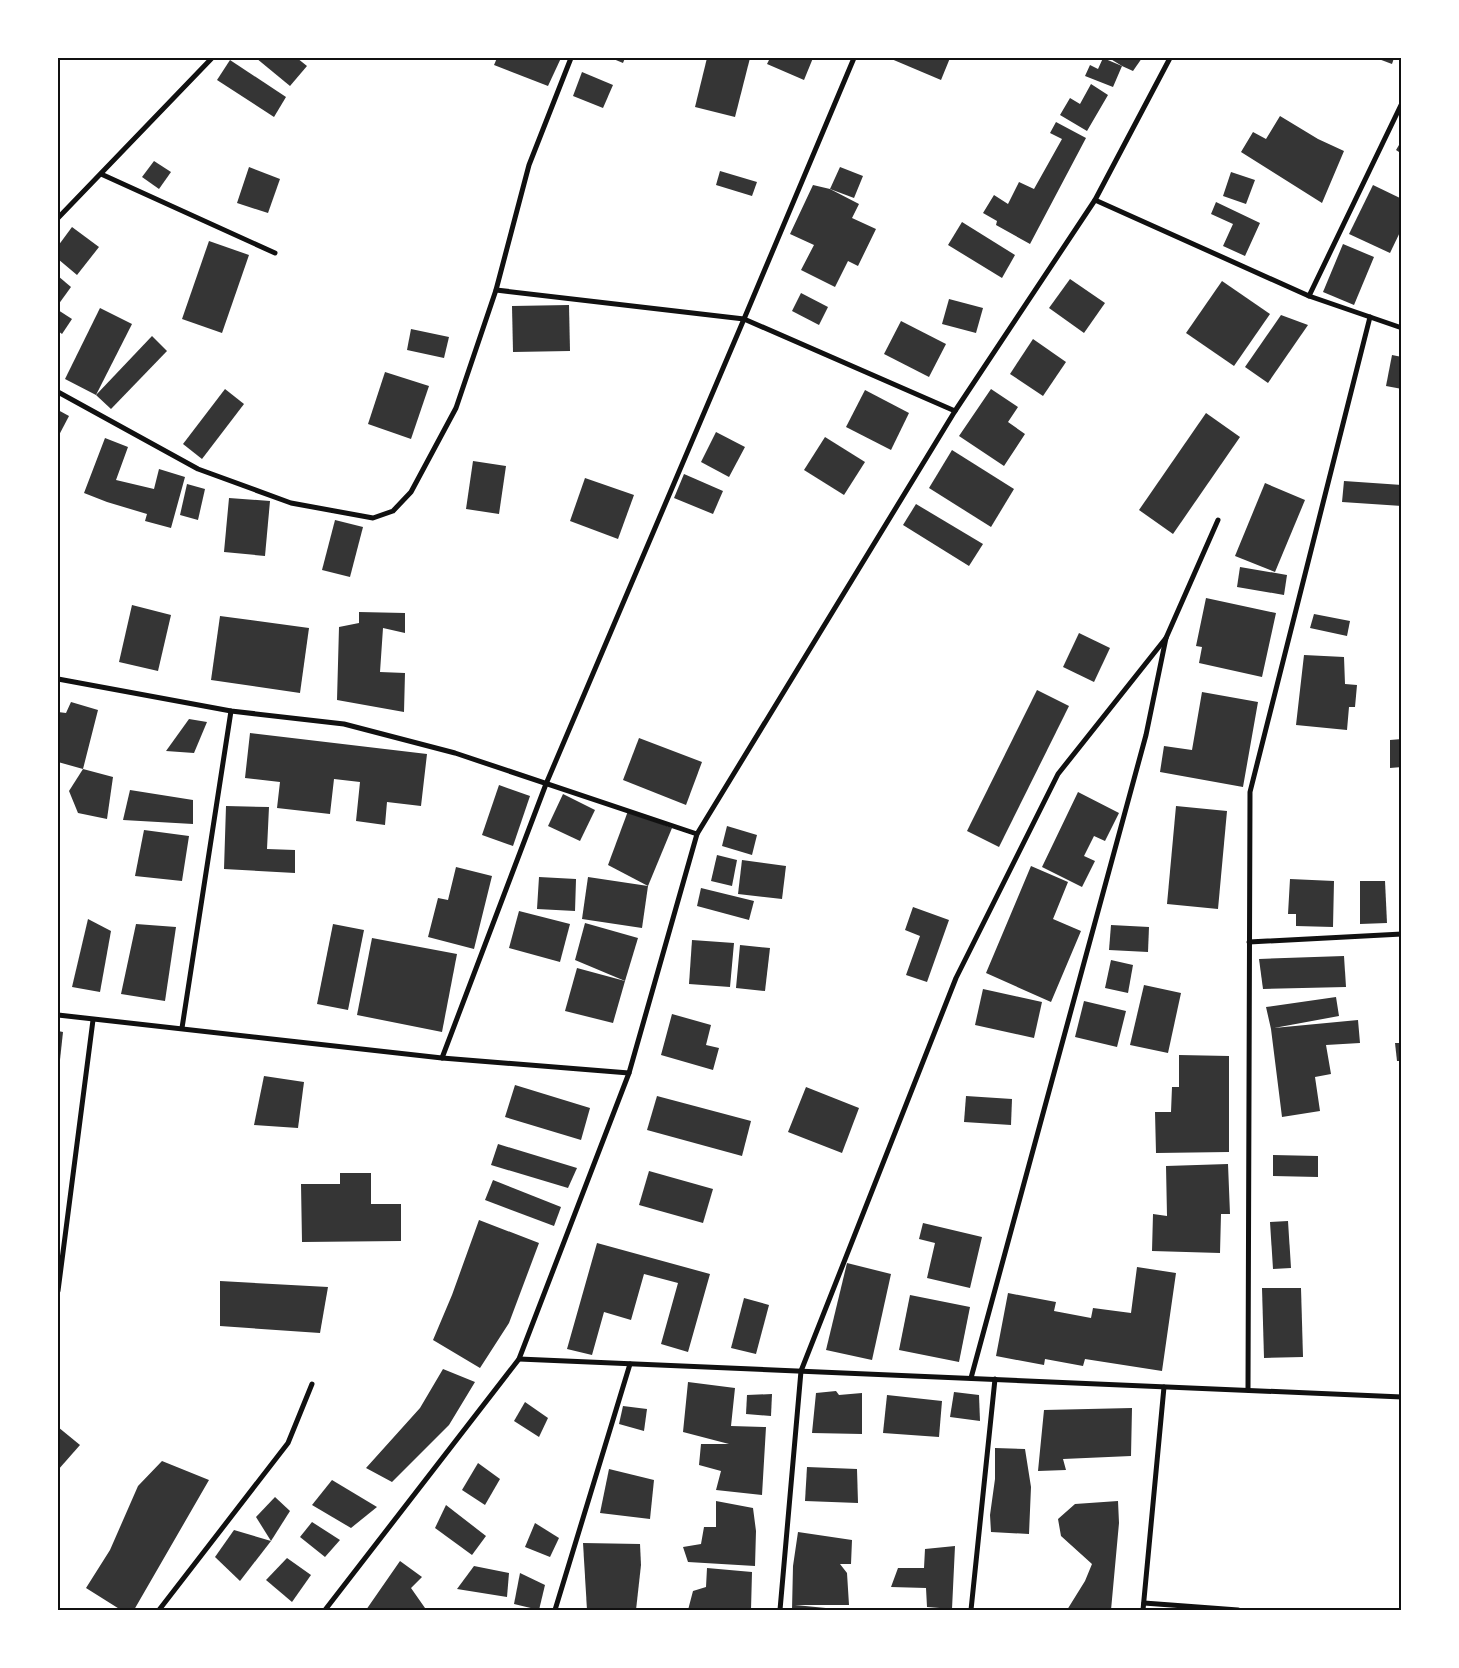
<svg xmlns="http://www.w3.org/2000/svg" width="1459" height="1668" font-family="'Exo 2',sans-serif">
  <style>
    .building { fill: #353535 }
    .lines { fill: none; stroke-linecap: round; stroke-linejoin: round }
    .minor { stroke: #111; stroke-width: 5 }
    .neatline { fill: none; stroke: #111; stroke-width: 2 }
  </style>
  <rect width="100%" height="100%" fill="#fff"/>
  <g class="building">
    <path d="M256,58H297L307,66L290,86Z"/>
    <path d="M497,58H561L548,86L494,65Z"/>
    <path d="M611,58H625L623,63Z"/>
    <path d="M707,58H750L735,117L695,107Z"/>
    <path d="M770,58H813L804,80L767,64Z"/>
    <path d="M889,58H950L941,80Z"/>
    <path d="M1103,58L1122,66L1113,87L1085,76L1090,65L1098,69Z"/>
    <path d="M1109,58H1142L1133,71L1122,66Z"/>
    <path d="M1376,58H1394L1392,64Z"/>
    <path d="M230,60L286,97L274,117L217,80Z"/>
    <path d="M582,72L613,85L603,108L573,96Z"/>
    <path d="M1091,84L1108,95L1087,131L1060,115L1070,98L1080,104Z"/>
    <path d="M1280,116L1318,139L1344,151L1322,203L1241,152L1253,132L1266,139Z"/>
    <path d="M1056,122L1086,138L1030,244L996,225L997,221L983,213L994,195L1008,204L1019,182L1034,189L1062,139L1050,133Z"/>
    <path d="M1402,140V154L1396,150Z"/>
    <path d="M154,161L171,172L159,189L142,177Z"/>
    <path d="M249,167L280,179L268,213L237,203Z"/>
    <path d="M840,167L863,176L854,198L830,189Z"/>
    <path d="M720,171L757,182L752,196L716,185Z"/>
    <path d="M1231,172L1255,180L1246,204L1223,196Z"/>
    <path d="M813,185L830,189L859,204L852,218L876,229L858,266L848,261L835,287L801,270L814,245L790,234Z"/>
    <path d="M1373,185L1402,199V228L1390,253L1349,234Z"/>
    <path d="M1216,202L1260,223L1245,256L1223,246L1233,224L1211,214Z"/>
    <path d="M962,222L1015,255L1002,278L948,245Z"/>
    <path d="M72,227L99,247L77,275L58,259V246Z"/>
    <path d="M209,241L249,255L222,333L182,319Z"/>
    <path d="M1343,244L1374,257L1354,305L1323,292Z"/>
    <path d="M58,276L71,287L58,305Z"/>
    <path d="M1070,279L1105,303L1084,333L1049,308Z"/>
    <path d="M1222,281L1270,314L1234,366L1186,333Z"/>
    <path d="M801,293L828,307L819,325L792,311Z"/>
    <path d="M949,299L983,308L976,333L942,324Z"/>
    <path d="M569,305L570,351L513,352L512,306Z"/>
    <path d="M100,308L132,324L96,395L65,379Z"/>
    <path d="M58,310L72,319L62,334L58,331Z"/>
    <path d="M1281,315L1308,325L1268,383L1245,367Z"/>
    <path d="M901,321L946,344L929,377L884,354Z"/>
    <path d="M411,329L449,337L444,358L407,350Z"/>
    <path d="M152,336L167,351L111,409L96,395Z"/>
    <path d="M1033,339L1066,362L1043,396L1010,374Z"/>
    <path d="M1392,355L1402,357V389L1386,386Z"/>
    <path d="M385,372L429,386L411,439L368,424Z"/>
    <path d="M225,389L244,404L202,459L183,444Z"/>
    <path d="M991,389L1018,407L1008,422L1025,434L1004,466L959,436Z"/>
    <path d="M865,390L909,413L891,450L846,427Z"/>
    <path d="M58,410L69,416L58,437Z"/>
    <path d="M1206,413L1240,437L1173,534L1139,510Z"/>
    <path d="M716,432L745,447L729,477L701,462Z"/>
    <path d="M825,437L865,462L844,495L804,470Z"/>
    <path d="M105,438L128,447L116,480L154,489L159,469L185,477L171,528L145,521L147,514L107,502L84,493Z"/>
    <path d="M952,450L1014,489L991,527L929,488Z"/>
    <path d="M473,461L506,466L499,514L466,509Z"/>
    <path d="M684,474L723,491L713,514L674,498Z"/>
    <path d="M585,478L634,495L618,539L570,521Z"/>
    <path d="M1344,481L1402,485V506L1342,502Z"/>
    <path d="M1265,483L1305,500L1275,572L1235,556Z"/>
    <path d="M187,484L205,489L198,520L180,515Z"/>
    <path d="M229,498L270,501L265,556L224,552Z"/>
    <path d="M916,504L983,544L969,566L903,525Z"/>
    <path d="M335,520L363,527L350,577L322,570Z"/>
    <path d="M1240,567L1287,575L1284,595L1237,587Z"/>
    <path d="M1206,598L1276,613L1262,677L1199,663L1202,647L1196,646Z"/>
    <path d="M132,605L171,615L158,671L119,662Z"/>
    <path d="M359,612L405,613V633L383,628L380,672L405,673L404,712L337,700L339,627L359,623Z"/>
    <path d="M1314,614L1350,621L1347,636L1310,628Z"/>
    <path d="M220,616L309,628L300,693L211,680Z"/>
    <path d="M1079,633L1110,648L1094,682L1063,667Z"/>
    <path d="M1304,655L1344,657L1345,684L1357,685L1355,707H1349L1347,730L1296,725Z"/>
    <path d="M1037,690L1069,706L999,847L967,831Z"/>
    <path d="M1202,692L1258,702L1243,787L1160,772L1164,746L1192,750Z"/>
    <path d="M71,702L98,710L83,769L58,762V712L66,713Z"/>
    <path d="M189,719L207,722L194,753L166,751Z"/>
    <path d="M250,733L427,754L421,806L387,802L385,825L356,821L360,782L334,779L330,814L277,808L280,782L245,778Z"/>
    <path d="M639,738L702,762L686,805L623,780Z"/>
    <path d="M1402,739V767L1390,768V740Z"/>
    <path d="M83,769L113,777L107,819L78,813L69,791Z"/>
    <path d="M499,785L530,796L513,846L482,835Z"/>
    <path d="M130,790L193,800V824L123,820Z"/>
    <path d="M1078,792L1119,813L1105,841L1094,836L1084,856L1095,861L1082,887L1042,867Z"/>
    <path d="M563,794L595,810L580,841L548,826Z"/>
    <path d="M226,806L269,807L267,849L295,850V873L224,869Z"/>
    <path d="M1176,806L1227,811L1218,909L1167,904Z"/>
    <path d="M628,811L672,828L648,886L608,865Z"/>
    <path d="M727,826L757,835L752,855L722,846Z"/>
    <path d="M144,830L189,836L182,881L135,876Z"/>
    <path d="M717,855L737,860L732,886L711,881Z"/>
    <path d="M742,860L786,866L782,899L738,894Z"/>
    <path d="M1031,866L1068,882L1053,919L1081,931L1051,1002L986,973Z"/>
    <path d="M456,867L492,876L474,949L428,937L438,898L448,900Z"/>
    <path d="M539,877L576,879L575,911L537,909Z"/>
    <path d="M588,877L648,886L642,928L582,919Z"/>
    <path d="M1290,879L1334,881L1333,927L1296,926V914H1288Z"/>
    <path d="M1360,881H1385L1387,923L1360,924Z"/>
    <path d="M701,888L754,901L749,920L697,906Z"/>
    <path d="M913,907L949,920L927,982L906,975L920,936L905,930Z"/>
    <path d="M519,911L570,924L560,962L509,948Z"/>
    <path d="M88,919L111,931L100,992L72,987Z"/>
    <path d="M585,923L638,938L625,981L575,960Z"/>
    <path d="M136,924L176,927L165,1001L121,994Z"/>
    <path d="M333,924L364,930L348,1010L317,1004Z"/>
    <path d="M1111,925L1149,927L1148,952L1109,950Z"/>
    <path d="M372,938L457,954L442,1032L357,1015Z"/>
    <path d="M692,940L734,943L730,987L689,984Z"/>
    <path d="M740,945L770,948L765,991L736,988Z"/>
    <path d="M58,949L60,950L59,963H58Z"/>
    <path d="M1344,956L1346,987L1263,989L1259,959Z"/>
    <path d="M1111,960L1133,965L1128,993L1105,988Z"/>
    <path d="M577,968L625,981L613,1023L565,1011Z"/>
    <path d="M1144,985L1181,993L1168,1053L1130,1045Z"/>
    <path d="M983,989L1042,1002L1034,1038L975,1025Z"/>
    <path d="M1336,997L1339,1016L1274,1028L1358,1020L1360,1043L1326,1045L1331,1074L1315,1077L1320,1111L1282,1117L1271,1029L1266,1007Z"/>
    <path d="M1084,1001L1126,1011L1117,1047L1075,1037Z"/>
    <path d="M672,1014L711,1025L706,1045L719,1048L713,1070L661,1055Z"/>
    <path d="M58,1031L63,1032L59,1069H58Z"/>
    <path d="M1395,1043H1402V1061H1397Z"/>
    <path d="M1179,1055L1229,1056V1152L1156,1153L1155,1112H1171L1172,1087H1179Z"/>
    <path d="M264,1076L304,1082L298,1128L254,1125Z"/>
    <path d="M515,1085L590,1108L581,1140L505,1117Z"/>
    <path d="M806,1087L859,1108L842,1153L788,1132Z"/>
    <path d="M657,1096L751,1121L742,1156L647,1130Z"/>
    <path d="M966,1096L1012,1099L1011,1125L964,1122Z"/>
    <path d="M498,1144L577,1168L568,1188L491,1165Z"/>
    <path d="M1273,1155L1318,1156V1177L1273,1176Z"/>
    <path d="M1228,1164L1230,1214H1221L1220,1253L1152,1251L1153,1214L1167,1216L1166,1166Z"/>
    <path d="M649,1171L713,1189L703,1223L639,1205Z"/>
    <path d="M340,1173H371V1204H401V1241L302,1242L301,1184H340Z"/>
    <path d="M493,1180L561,1207L554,1226L485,1200Z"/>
    <path d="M479,1220L539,1243L509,1323L480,1368L433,1340L452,1295Z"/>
    <path d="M1288,1221L1291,1268L1273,1269L1270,1222Z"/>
    <path d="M923,1223L982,1237L970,1288L927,1278L935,1243L919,1239Z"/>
    <path d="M597,1243L710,1274L688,1352L661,1344L678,1283L644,1274L631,1320L604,1312L592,1355L567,1349Z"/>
    <path d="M847,1263L891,1274L872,1360L826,1350Z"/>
    <path d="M1137,1267L1176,1273L1162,1371L1085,1359L1083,1366L1045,1359L1044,1365L996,1356L1008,1293L1056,1302L1054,1311L1091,1318L1093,1308L1131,1313Z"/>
    <path d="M220,1281L328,1287L320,1333L220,1326Z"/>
    <path d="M1262,1288H1301L1303,1357L1264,1358Z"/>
    <path d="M910,1295L970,1307L959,1362L899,1350Z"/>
    <path d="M744,1298L769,1305L756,1354L731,1348Z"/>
    <path d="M443,1369L475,1382L449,1425L392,1482L366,1468L420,1408Z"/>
    <path d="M688,1382L735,1388L731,1426L766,1427L762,1495L716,1490L721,1471L699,1465L701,1444H729L683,1432Z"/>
    <path d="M836,1391L839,1395L862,1393V1434L812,1433L816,1393Z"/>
    <path d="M954,1392L979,1395L980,1421L950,1417Z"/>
    <path d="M772,1394L771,1416L746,1414L747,1395Z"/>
    <path d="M887,1395L942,1401L939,1437L883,1433Z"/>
    <path d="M525,1402L548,1418L539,1437L514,1421Z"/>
    <path d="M623,1406L647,1409L644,1431L619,1424Z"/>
    <path d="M1132,1408L1131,1456L1063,1459L1066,1470L1038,1471L1044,1410Z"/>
    <path d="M58,1427L80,1445L58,1470Z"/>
    <path d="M995,1448L1025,1449L1031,1487L1029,1534L991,1532L990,1515L995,1479Z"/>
    <path d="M162,1461L209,1480L134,1610H121L86,1588L110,1550L138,1486Z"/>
    <path d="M478,1463L500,1479L485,1505L462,1490Z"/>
    <path d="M807,1467L857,1469L858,1503L805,1501Z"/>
    <path d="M609,1469L654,1480L650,1519L600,1513Z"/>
    <path d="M332,1480L377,1507L351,1528L312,1505Z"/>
    <path d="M275,1497L290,1511L271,1541L256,1517Z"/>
    <path d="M716,1501L753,1508L756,1531L755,1566L688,1562L683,1547L701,1544L704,1527H716Z"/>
    <path d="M1118,1501L1119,1523L1111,1610H1067L1085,1581L1092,1564L1061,1536L1058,1519L1075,1504Z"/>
    <path d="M446,1505L486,1536L472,1555L435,1528Z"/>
    <path d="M312,1522L340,1540L325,1557L300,1537Z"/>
    <path d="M535,1523L559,1538L550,1557L525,1547Z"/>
    <path d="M234,1530L271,1541L240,1581L215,1557Z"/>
    <path d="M798,1532L852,1540L851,1564H840L847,1573L849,1605H795L836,1609V1610H792L793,1566Z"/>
    <path d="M583,1543L640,1544L641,1565L636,1610H587Z"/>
    <path d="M955,1546L952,1609L927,1607L926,1588L891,1587L898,1568H924L925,1549Z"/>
    <path d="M287,1558L311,1575L292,1602L266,1580Z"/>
    <path d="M400,1561L422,1577L411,1588L425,1608L422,1610H366Z"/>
    <path d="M474,1566L509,1573L507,1597L457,1589Z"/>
    <path d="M707,1568L752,1572L751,1610H688L693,1591L706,1587Z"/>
    <path d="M520,1573L545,1585L539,1610L514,1604Z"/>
  </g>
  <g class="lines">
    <g class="minor">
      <path d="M101,174L275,253"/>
      <path d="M1095,200L1309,296L1402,328"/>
      <path d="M58,218L212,58"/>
      <path d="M496,290L744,319L955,411"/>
      <path d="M1309,296L1402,103"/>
      <path d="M58,392L198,469L291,503L373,518L393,511L411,492L456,408L496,290L529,165L571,58"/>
      <path d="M58,679L231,711L344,724L455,753L697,834"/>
      <path d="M1249,942L1402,934"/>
      <path d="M58,1015L442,1058L629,1073"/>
      <path d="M182,1028L231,711"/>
      <path d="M442,1058L546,784L744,319L854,58"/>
      <path d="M58,1291L93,1020"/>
      <path d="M519,1359L1402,1397"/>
      <path d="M971,1378L1146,735L1166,638L1218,520"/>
      <path d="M1248,1390L1250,792L1370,317"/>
      <path d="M1144,1603L1238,1610"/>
      <path d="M159,1610L288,1443L312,1384"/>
      <path d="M325,1610L519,1359L629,1073L697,834L955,411L1095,200L1170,58"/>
      <path d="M555,1610L630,1364"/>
      <path d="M780,1610L801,1371L956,978L1058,774L1166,638"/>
      <path d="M971,1610L995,1379"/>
      <path d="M1143,1610L1164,1387"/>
    </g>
  </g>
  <rect width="1459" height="1668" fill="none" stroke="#ffffff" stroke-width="118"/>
  <rect x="59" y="59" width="1341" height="1550" class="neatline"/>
</svg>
